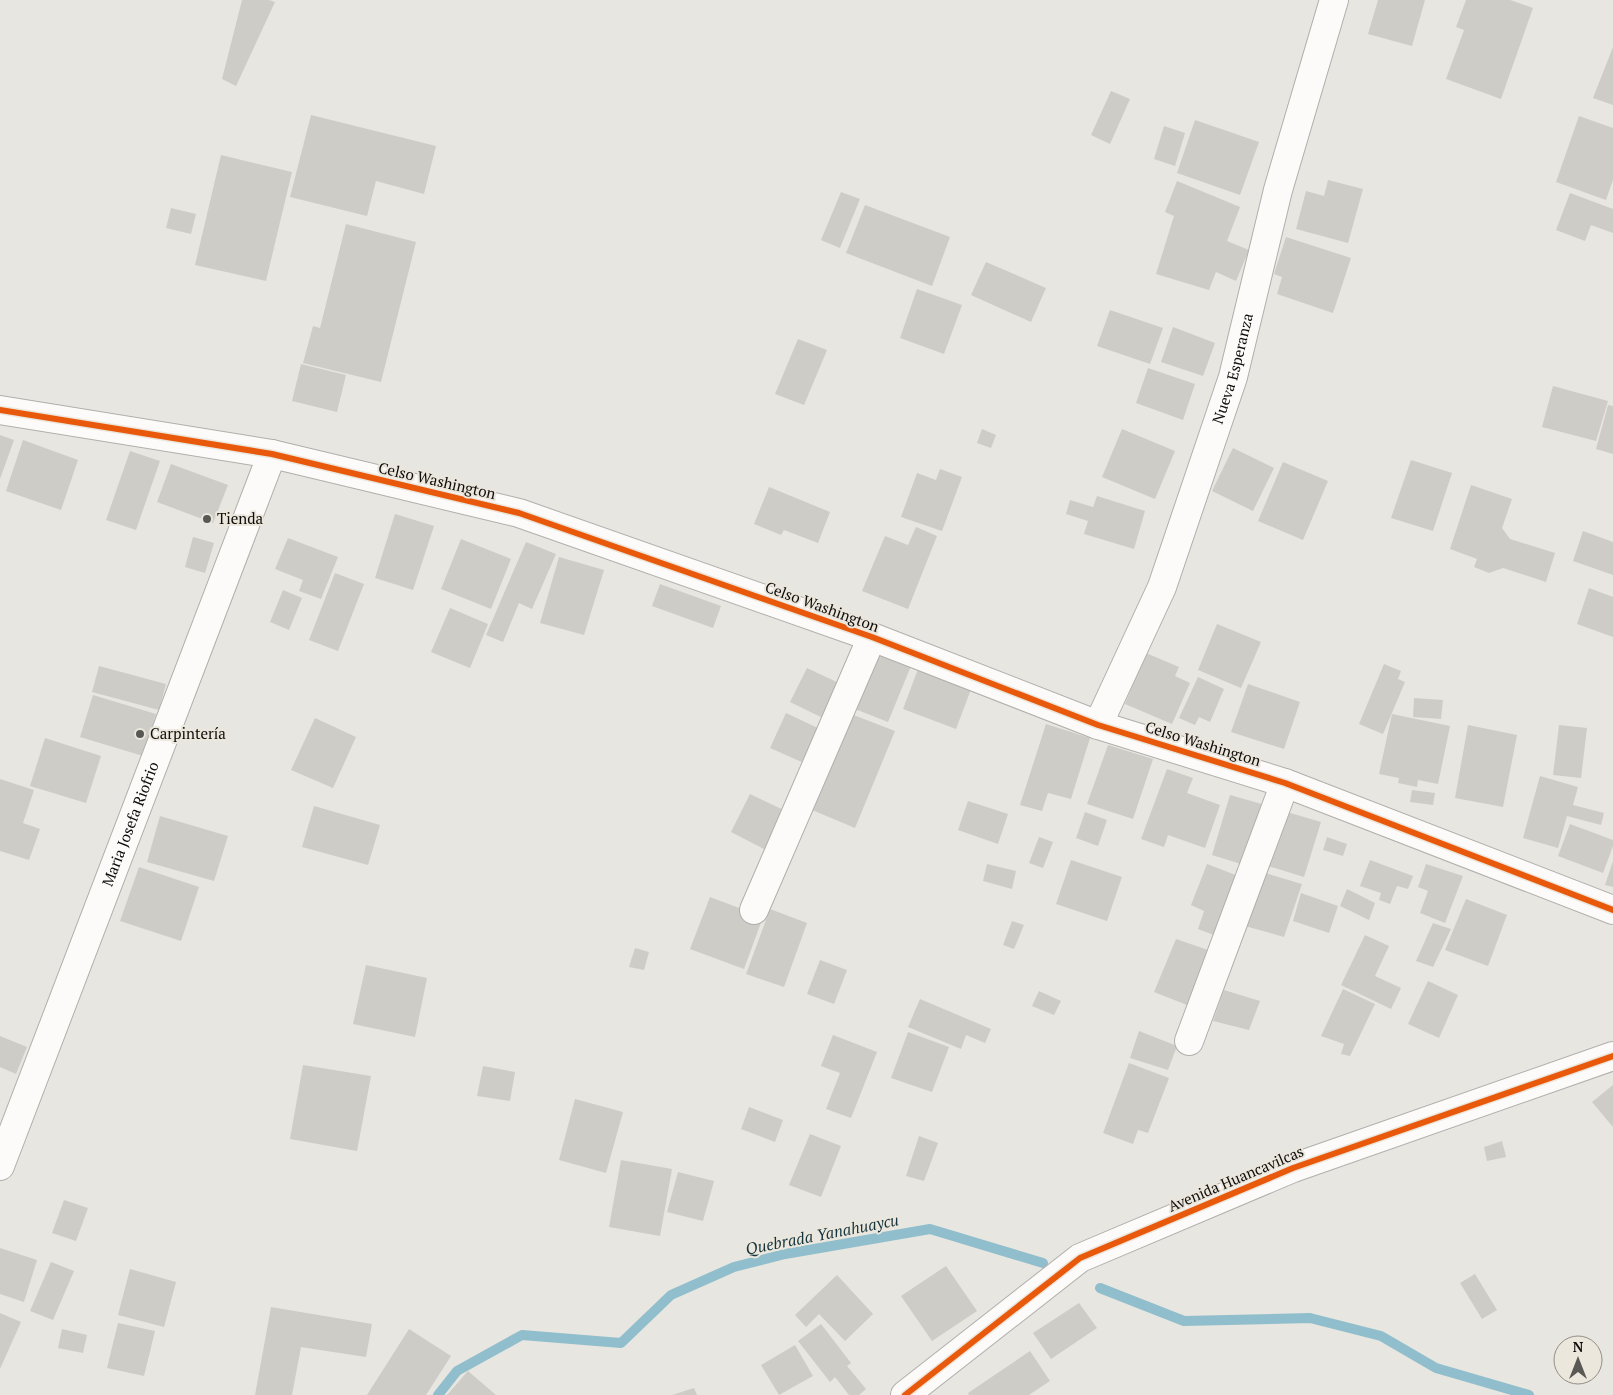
<svg xmlns="http://www.w3.org/2000/svg" width="1613" height="1395" font-family="'PT Serif',serif">
  <style>
    .lines { fill: none; stroke-linecap: round; stroke-linejoin: round }
    .stream { stroke: #91becc; stroke-width: 10 }
    .building { fill: #ceccc7 }
    .minor-casing { stroke: #b0afab; stroke-width: 30 }
    .tertiary-casing { stroke: #b0afab; stroke-width: 30 }
    .minor { stroke: #fcfbfa; stroke-width: 28 }
    .tertiary { stroke: #fcfbfa; stroke-width: 28 }
    .cycleway-casing { stroke: #ece7dd; stroke-width: 9 }
    .cycleway { stroke: #e8590c; stroke-width: 6 }
    .poi-dot { fill: #5a5854; stroke: #ece7dd; stroke-width: 2 }
    .labels { text-anchor: middle; stroke-width: 4; stroke-linejoin: round; paint-order: stroke }
    .street-label { font-size: 15px; fill: #0e0c09; stroke: #ece7dd }
    .poi-label { font-size: 15px; fill: #0e0c09; stroke: #ece7dd; text-anchor: start }
    .water-label { font-size: 16px; font-style: italic; fill: #14343e; stroke: #ece7dd }
  </style>
  <rect width="100%" height="100%" fill="#e8e6e0"/>
  <g class="lines">
    <g class="stream">
      <path d="M1100,1288L1184,1321L1310,1318L1381,1336L1436,1368L1529,1395"/>
      <path d="M438,1395L457,1371L522,1335L621,1343L671,1295L734,1267L785,1254L930,1229L1043,1263"/>
    </g>
  </g>
  <g class="building">
    <path d="M242,0H269L275,2L236,86L222,79Z"/>
    <path d="M1378,0H1425L1412,46L1368,34Z"/>
    <path d="M1466,0H1510L1533,8L1501,99L1446,79L1464,30L1456,27Z"/>
    <path d="M1613,47V105L1593,98Z"/>
    <path d="M1111,91L1130,99L1110,144L1091,135Z"/>
    <path d="M311,115L436,146L424,194L376,181L367,216L290,197Z"/>
    <path d="M1579,116L1613,128V180L1606,200L1556,182Z"/>
    <path d="M1195,120L1259,142L1240,195L1177,173Z"/>
    <path d="M1164,126L1185,133L1175,166L1154,159Z"/>
    <path d="M221,155L292,172L266,281L195,265Z"/>
    <path d="M1328,180L1363,189L1348,243L1296,229L1306,191L1324,196Z"/>
    <path d="M1177,181L1240,207L1227,241L1249,250L1236,281L1216,272L1209,290L1156,274L1174,216L1165,212Z"/>
    <path d="M841,192L860,199L840,248L821,240Z"/>
    <path d="M1570,193L1613,209V233L1591,225L1585,241L1556,230Z"/>
    <path d="M865,205L950,237L932,286L846,253Z"/>
    <path d="M171,208L196,214L191,234L166,228Z"/>
    <path d="M346,224L416,242L381,382L303,363L313,326L320,328Z"/>
    <path d="M1286,237L1351,258L1333,313L1277,294L1282,277L1274,274Z"/>
    <path d="M986,262L1046,288L1031,322L971,295Z"/>
    <path d="M917,289L962,305L944,354L900,338Z"/>
    <path d="M1110,310L1163,328L1150,364L1097,346Z"/>
    <path d="M1173,327L1215,343L1203,376L1161,362Z"/>
    <path d="M798,339L827,350L804,405L775,394Z"/>
    <path d="M301,364L346,375L337,412L292,401Z"/>
    <path d="M1148,368L1195,384L1183,420L1136,403Z"/>
    <path d="M1553,386L1608,401L1596,441L1542,427Z"/>
    <path d="M1608,405L1613,406V454L1596,449Z"/>
    <path d="M982,429L996,435L991,448L977,443Z"/>
    <path d="M1122,429L1175,451L1155,499L1102,477Z"/>
    <path d="M0,435L14,440L0,479Z"/>
    <path d="M23,440L78,460L61,510L6,491Z"/>
    <path d="M1233,448L1274,468L1253,511L1212,491Z"/>
    <path d="M130,451L160,461L136,530L106,520Z"/>
    <path d="M1411,460L1452,473L1433,531L1391,518Z"/>
    <path d="M1283,462L1328,481L1303,540L1258,521Z"/>
    <path d="M171,464L228,485L213,523L157,502Z"/>
    <path d="M940,469L962,477L942,531L901,517L917,473L936,480Z"/>
    <path d="M1471,485L1512,499L1502,528L1510,539L1555,553L1546,582L1503,568L1489,573L1474,567L1477,559L1450,549Z"/>
    <path d="M769,487L830,512L818,543L784,530L781,535L754,524Z"/>
    <path d="M1097,496L1145,511L1134,549L1084,534L1088,521L1066,514L1070,500L1093,507Z"/>
    <path d="M395,514L434,526L413,590L375,578Z"/>
    <path d="M916,527L937,536L908,609L862,591L885,536L908,545Z"/>
    <path d="M1583,531L1613,542V575L1573,561Z"/>
    <path d="M193,537L214,543L205,573L185,567Z"/>
    <path d="M288,538L338,557L321,599L299,591L303,580L275,569Z"/>
    <path d="M461,539L511,559L491,609L441,589Z"/>
    <path d="M526,542L556,554L532,609L519,603L503,642L486,635Z"/>
    <path d="M559,557L604,570L584,635L540,623Z"/>
    <path d="M335,573L364,584L338,651L309,640Z"/>
    <path d="M660,584L721,606L713,628L652,606Z"/>
    <path d="M1589,588L1613,597V637L1577,624Z"/>
    <path d="M283,590L302,598L289,630L270,622Z"/>
    <path d="M450,608L488,624L470,668L431,652Z"/>
    <path d="M1217,624L1261,642L1241,688L1198,670Z"/>
    <path d="M877,653L911,666L888,722L855,709Z"/>
    <path d="M1146,653L1179,667L1175,676L1190,683L1172,724L1125,704Z"/>
    <path d="M920,664L973,684L956,729L903,709Z"/>
    <path d="M1384,664L1401,671L1398,679L1405,682L1383,734L1359,724Z"/>
    <path d="M99,666L166,684L159,710L92,692Z"/>
    <path d="M807,668L843,685L827,720L790,702Z"/>
    <path d="M1198,677L1224,689L1210,722L1199,717L1195,725L1179,718Z"/>
    <path d="M1248,684L1300,702L1284,749L1231,732Z"/>
    <path d="M93,695L156,714L143,756L80,737Z"/>
    <path d="M1414,698L1443,700L1441,719L1413,717Z"/>
    <path d="M786,713L820,729L804,763L770,748Z"/>
    <path d="M851,714L895,731L855,828L812,810Z"/>
    <path d="M1392,714L1450,726L1438,784L1418,780L1417,787L1398,783L1399,778L1379,774Z"/>
    <path d="M315,718L356,737L333,788L291,770Z"/>
    <path d="M1046,724L1090,738L1071,799L1048,793L1042,811L1020,805Z"/>
    <path d="M1468,725L1517,735L1503,807L1455,798Z"/>
    <path d="M1559,725L1587,728L1581,778L1553,775Z"/>
    <path d="M45,738L101,756L86,803L30,786Z"/>
    <path d="M1108,745L1153,759L1133,819L1087,804Z"/>
    <path d="M1167,769L1193,778L1187,793L1220,805L1205,848L1168,835L1164,847L1141,839Z"/>
    <path d="M1540,776L1578,787L1573,805L1604,813L1601,825L1567,816L1558,848L1523,838Z"/>
    <path d="M0,779L34,790L23,823L40,829L29,860L0,851Z"/>
    <path d="M1412,790L1435,793L1433,805L1410,802Z"/>
    <path d="M750,794L788,812L768,851L731,832Z"/>
    <path d="M1230,795L1269,806L1251,867L1212,855Z"/>
    <path d="M968,801L1008,814L998,844L958,830Z"/>
    <path d="M314,806L380,825L368,865L302,847Z"/>
    <path d="M1085,812L1107,820L1098,846L1076,838Z"/>
    <path d="M1287,812L1321,822L1304,877L1268,866Z"/>
    <path d="M160,816L228,836L214,881L147,862Z"/>
    <path d="M1570,824L1613,840V846L1603,873L1558,856Z"/>
    <path d="M1039,837L1053,842L1043,868L1029,863Z"/>
    <path d="M1327,837L1347,844L1343,856L1323,850Z"/>
    <path d="M1071,860L1122,877L1107,921L1056,904Z"/>
    <path d="M1370,860L1413,876L1408,889L1397,886L1390,904L1379,900L1381,893L1360,886Z"/>
    <path d="M1613,861V887L1605,885Z"/>
    <path d="M987,864L1016,871L1012,889L983,881Z"/>
    <path d="M1207,864L1246,879L1222,938L1198,929L1204,911L1191,905Z"/>
    <path d="M1426,864L1463,876L1445,923L1420,913L1428,891L1418,887Z"/>
    <path d="M139,867L199,887L181,941L120,921Z"/>
    <path d="M1265,873L1302,884L1284,937L1245,926Z"/>
    <path d="M1347,889L1375,903L1369,920L1340,906Z"/>
    <path d="M1301,893L1338,906L1329,933L1293,921Z"/>
    <path d="M710,897L763,917L744,969L690,949Z"/>
    <path d="M1466,899L1507,915L1488,966L1445,950Z"/>
    <path d="M770,909L807,923L784,987L746,974Z"/>
    <path d="M1012,921L1024,925L1014,949L1003,945Z"/>
    <path d="M1433,923L1451,929L1433,967L1416,961Z"/>
    <path d="M1365,935L1389,946L1375,976L1401,988L1391,1009L1341,985Z"/>
    <path d="M1176,939L1208,950L1187,1005L1154,992Z"/>
    <path d="M635,948L649,952L644,970L629,967Z"/>
    <path d="M820,960L847,970L834,1004L807,994Z"/>
    <path d="M366,965L427,978L415,1037L353,1024Z"/>
    <path d="M1428,981L1458,995L1439,1038L1408,1024Z"/>
    <path d="M1343,989L1375,1004L1350,1056L1341,1054L1344,1044L1321,1036Z"/>
    <path d="M1224,990L1260,1001L1249,1030L1213,1021Z"/>
    <path d="M1039,991L1061,1001L1054,1015L1032,1006Z"/>
    <path d="M920,999L991,1029L985,1043L966,1035L961,1049L908,1027Z"/>
    <path d="M1139,1031L1177,1046L1168,1070L1130,1058Z"/>
    <path d="M908,1032L949,1047L932,1092L891,1078Z"/>
    <path d="M833,1035L877,1052L851,1118L826,1109L840,1073L821,1066Z"/>
    <path d="M0,1036L27,1047L16,1074L0,1067Z"/>
    <path d="M1129,1063L1169,1078L1148,1133L1138,1130L1133,1144L1103,1133Z"/>
    <path d="M303,1065L371,1076L357,1151L290,1139Z"/>
    <path d="M483,1066L515,1072L510,1101L477,1096Z"/>
    <path d="M1613,1085V1127L1592,1102Z"/>
    <path d="M575,1099L623,1112L606,1173L559,1160Z"/>
    <path d="M749,1107L783,1120L775,1142L741,1129Z"/>
    <path d="M810,1134L841,1146L821,1197L789,1185Z"/>
    <path d="M919,1136L938,1143L924,1181L906,1176Z"/>
    <path d="M1502,1141L1506,1157L1487,1161L1484,1147Z"/>
    <path d="M621,1160L672,1169L660,1236L609,1227Z"/>
    <path d="M678,1172L714,1181L703,1221L667,1212Z"/>
    <path d="M64,1200L88,1208L76,1241L52,1233Z"/>
    <path d="M0,1248L37,1260L24,1302L0,1294Z"/>
    <path d="M51,1262L74,1271L53,1320L30,1311Z"/>
    <path d="M946,1266L977,1311L932,1341L901,1296Z"/>
    <path d="M130,1269L176,1282L164,1327L118,1315Z"/>
    <path d="M1475,1274L1497,1310L1482,1319L1460,1283Z"/>
    <path d="M837,1275L873,1314L845,1341L819,1314L806,1327L795,1315Z"/>
    <path d="M1079,1303L1097,1328L1051,1359L1033,1333Z"/>
    <path d="M271,1307L372,1324L366,1357L301,1347L292,1395H255Z"/>
    <path d="M0,1313L21,1322L0,1369Z"/>
    <path d="M118,1323L155,1331L144,1376L107,1368Z"/>
    <path d="M821,1324L851,1363L847,1366L866,1389L859,1395H849L835,1377L830,1382L798,1341Z"/>
    <path d="M62,1329L87,1335L83,1353L58,1348Z"/>
    <path d="M409,1329L451,1356L426,1395H367Z"/>
    <path d="M795,1345L813,1376L779,1395L761,1365Z"/>
    <path d="M1030,1351L1050,1381L1029,1395H969L968,1393Z"/>
    <path d="M468,1371L496,1395H447Z"/>
    <path d="M694,1388L697,1395H672Z"/>
  </g>
  <g class="lines">
    <g class="minor-casing">
      <g id="minor">
        <path d="M0,410L272,454L519,513L872,637L1098,725L1285,783L1613,910"/>
        <path id="s1" d="M1098,725L1162,587L1233,377L1278,190L1334,0"/>
        <path d="M754,910L872,637"/>
        <path d="M1189,1041L1285,783"/>
        <path id="s2" d="M0,1166L272,454"/>
      </g>
    </g>
    <g class="tertiary-casing">
      <path id="tertiary" d="M905,1395L1080,1258L1293,1168L1613,1056"/>
    </g>
    <use href="#minor" class="minor"/>
    <use href="#tertiary" class="tertiary"/>
    <g class="cycleway-casing">
      <g id="cycleway">
        <path d="M0,410L272,454L519,513L872,637L1098,725L1285,783L1613,910"/>
        <path d="M905,1395L1080,1258L1293,1168L1613,1056"/>
      </g>
    </g>
    <use href="#cycleway" class="cycleway"/>
  </g>
  <g class="poi-dot">
    <circle cx="207" cy="519" r="5"/>
    <circle cx="140" cy="734" r="5"/>
  </g>
  <g class="labels">
    <g class="street-label">
      <text dy="5" stroke="none"><textPath href="#s1" startOffset="382">Nueva Esperanza</textPath></text>
      <text transform="translate(437 481) rotate(13)" y="5">Celso Washington</text>
      <text transform="translate(822 607) rotate(20)" y="5">Celso Washington</text>
      <text transform="translate(1203 744) rotate(17)" y="5">Celso Washington</text>
      <text dy="5" stroke="none"><textPath href="#s2" startOffset="366">Maria Josefa Riofrio</textPath></text>
      <text transform="translate(1236 1179) rotate(-23)" y="5">Avenida Huancavilcas</text>
    </g>
    <g class="poi-label">
      <text x="217" y="524">Tienda</text>
      <text x="150" y="739">Carpintería</text>
    </g>
    <g class="water-label">
      <text transform="translate(822 1234) rotate(-11)" y="6">Quebrada Yanahuaycu</text>
    </g>
  </g>
  <g transform="translate(1578 1360)"><circle r="24" fill="#ece7dd" stroke="#938f88"/>
  <path d="M0-4L9 19L0 12L-9 19Z" fill="#5a5854"/>
  <text y="-8" font-size="14" font-weight="bold" text-anchor="middle" fill="#0e0c09">N</text>
  </g>
</svg>
